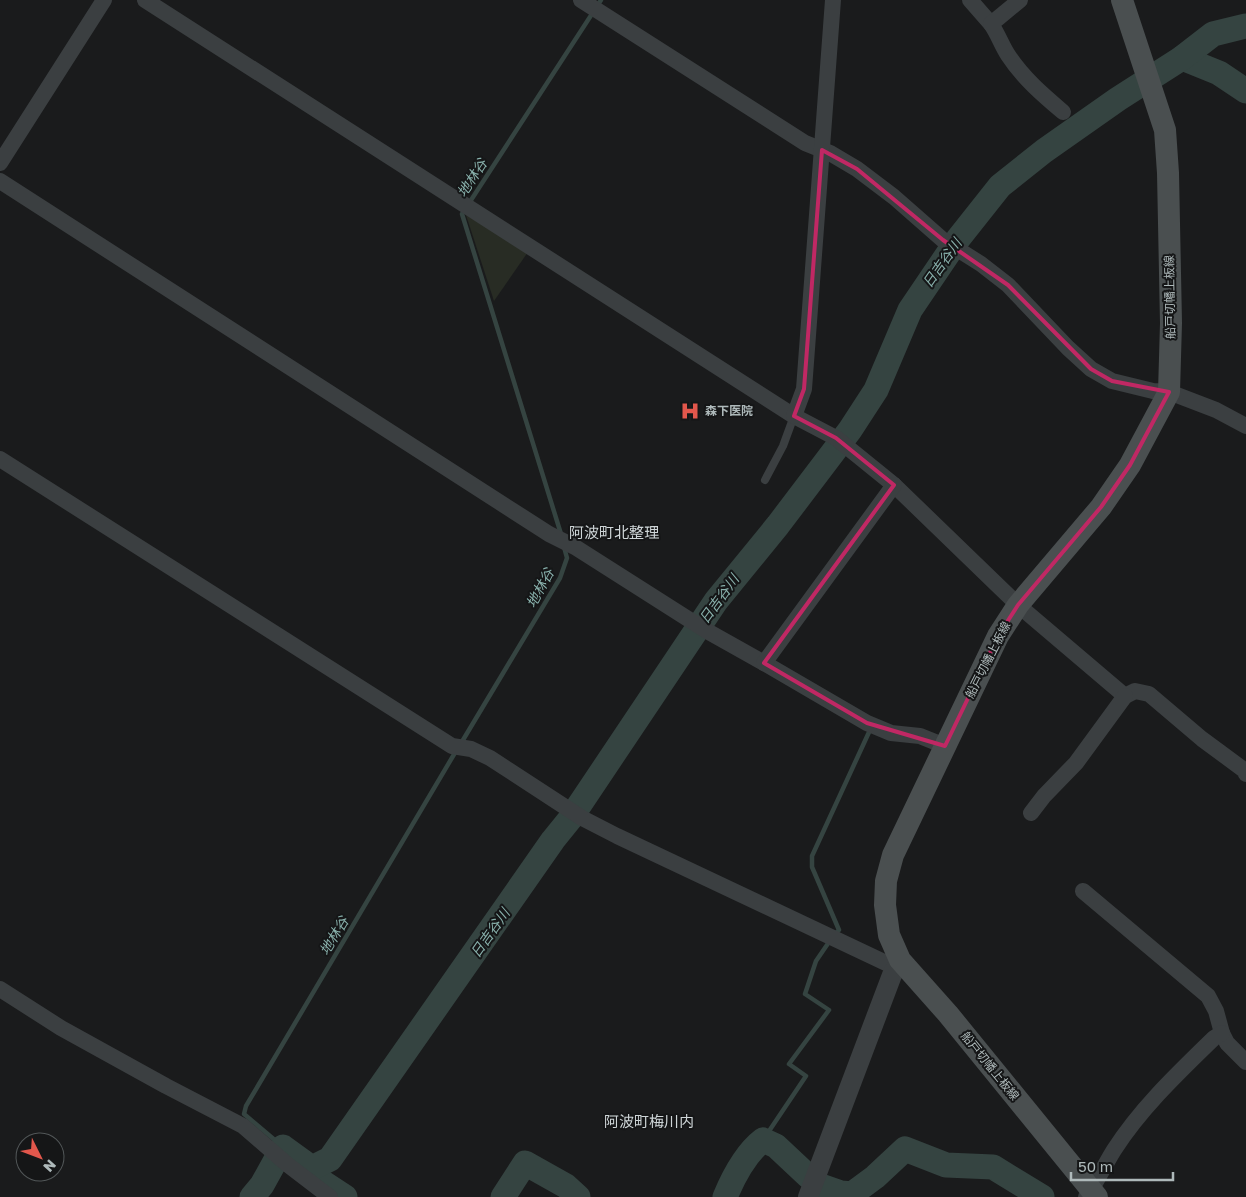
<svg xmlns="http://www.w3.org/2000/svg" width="1246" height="1197" font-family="'Golos Text','Noto Sans JP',sans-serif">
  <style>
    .green { fill: #282c24 }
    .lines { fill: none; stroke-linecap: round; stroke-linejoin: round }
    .stream { stroke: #354441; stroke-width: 4.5 }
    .river { stroke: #354441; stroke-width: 25 }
    .service { stroke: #3b3f41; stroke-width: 8 }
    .minor { stroke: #3b3f41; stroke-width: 16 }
    .tertiary { stroke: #3b3f41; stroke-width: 20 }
    .secondary { stroke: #4a4f50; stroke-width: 22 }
    .marked { fill: none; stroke: #c02864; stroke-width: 4; stroke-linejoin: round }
    .labels { text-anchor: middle; stroke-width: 4; stroke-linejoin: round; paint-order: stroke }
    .street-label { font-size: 12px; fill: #aeb9ba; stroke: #151617 }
    .poi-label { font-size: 12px; font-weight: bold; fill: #aeb9ba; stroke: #151617; text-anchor: start }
    .water-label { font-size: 14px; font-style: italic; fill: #89b1ac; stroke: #151617 }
    .quarter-label { font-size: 15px; fill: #ced5d7; stroke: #151617 }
  </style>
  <rect width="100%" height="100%" fill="#1a1b1c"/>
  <path class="green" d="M466,215L528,252L494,301Z"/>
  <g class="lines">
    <g class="stream">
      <path d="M561,534L462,214L601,0"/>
      <path d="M460,745L560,578L567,558L564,547"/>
      <path d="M836,933L839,930L812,867V856L870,730"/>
      <path d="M763,1140L806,1076L789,1064L829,1010L805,994L816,961L829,942"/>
      <path d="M283,1147L244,1114L246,1106L456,751"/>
    </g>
    <g class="river">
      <path d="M1182,58L1219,73L1246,91"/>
      <path d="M312,1169L316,1178L345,1197"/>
      <path d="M821,1186L841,1193L852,1194L875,1177L905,1149L946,1165L993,1167L1042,1197"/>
      <path d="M252,1197L262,1185L283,1147L312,1168L330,1159L553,840L570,819L716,601L778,525L850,430L876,390L910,310L958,239L1000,186L1044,151L1118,99L1182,58L1213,34L1246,26"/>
      <path d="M503,1197L525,1163L566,1186L578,1197"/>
      <path d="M725,1197C733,1178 746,1153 763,1140L776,1146L808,1176"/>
    </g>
    <path class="service" d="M765,480L783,446L794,416"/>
    <g class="minor">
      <path d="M145,0L794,416L836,438L894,485L1018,605L1125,696L1135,691L1149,694L1202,739L1244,770L1246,774"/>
      <path d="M581,0L805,143L830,153L857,169L894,197L943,240L981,264L1008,285L1068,348L1091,369L1112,381L1153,391L1169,392L1216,410L1246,426"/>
      <path d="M970,0L991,24"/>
      <path d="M1020,0L991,24C998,34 1002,46 1008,55C1023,78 1043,95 1063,112"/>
      <path d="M0,163L104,0"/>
      <path d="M0,181L549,534L575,547L707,631L764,663L867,723L891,733L920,736L945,746"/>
      <path d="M794,416L804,389L833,0"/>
      <path d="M0,459L452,746L471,749L490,758L582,818L617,836L886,963L900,960"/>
      <path d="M764,663L894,485"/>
      <path d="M1031,813L1044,796L1076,763L1125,696"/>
      <path d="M1083,891L1208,996L1216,1011L1222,1033L1227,1043L1246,1062"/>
      <path d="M0,989L61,1028L166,1086L243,1126L288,1165L330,1197"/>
      <path d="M1086,1197C1097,1182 1104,1166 1114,1150C1141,1108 1178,1073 1214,1038L1222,1033"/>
    </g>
    <path class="tertiary" d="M808,1197L892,975L900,960"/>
    <path class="secondary" d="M1097,1197L948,1014L900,960L889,935L885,905L886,881L893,855L998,636L1018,605L1101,507L1130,465L1169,392L1171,323L1168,173L1165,130L1122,0"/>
  </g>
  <path class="marked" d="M822,150L857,169L943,240L1008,285L1091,369L1112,381L1169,392L1130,465L1101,507L1018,605L998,636L945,746L867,723L764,663L894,485L836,438L794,416L804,389Z"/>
  <defs>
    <g id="hospital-bare" transform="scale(1.5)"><path d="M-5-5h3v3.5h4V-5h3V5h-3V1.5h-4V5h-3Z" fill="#e2574c" stroke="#151617" stroke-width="2.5" paint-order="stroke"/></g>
  </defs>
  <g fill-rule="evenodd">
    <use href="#hospital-bare" x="690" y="411"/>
  </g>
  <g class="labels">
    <g class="street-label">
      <text transform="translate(1170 297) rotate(-91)" y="4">船戸切幡上板線</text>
      <text transform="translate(988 660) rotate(-63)" y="4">船戸切幡上板線</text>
      <text transform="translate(990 1066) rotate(51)" y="4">船戸切幡上板線</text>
    </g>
    <g class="poi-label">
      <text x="705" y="415">森下医院</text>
    </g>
    <g class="water-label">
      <text transform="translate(472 178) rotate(-57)" y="5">地林谷</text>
      <text transform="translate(942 263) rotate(-55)" y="5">日吉谷川</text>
      <text transform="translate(540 588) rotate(-62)" y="5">地林谷</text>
      <text transform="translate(719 599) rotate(-54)" y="5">日吉谷川</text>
      <text transform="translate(490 933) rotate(-55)" y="5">日吉谷川</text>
      <text transform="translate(334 936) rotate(-59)" y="5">地林谷</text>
    </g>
    <g class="quarter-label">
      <text x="614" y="538">阿波町北整理</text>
      <text x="649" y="1127">阿波町梅川内</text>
    </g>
  </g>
  <g transform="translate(40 1157) rotate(132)"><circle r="24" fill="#151617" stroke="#525758"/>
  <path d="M0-4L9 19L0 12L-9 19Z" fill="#e2574c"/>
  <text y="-8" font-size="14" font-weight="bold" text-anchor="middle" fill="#aeb9ba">N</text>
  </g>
  <path d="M1071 1172v8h102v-8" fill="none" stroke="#aeb9ba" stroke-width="2.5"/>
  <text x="1078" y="1172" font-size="15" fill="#aeb9ba" stroke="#151617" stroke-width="4" paint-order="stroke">50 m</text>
</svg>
